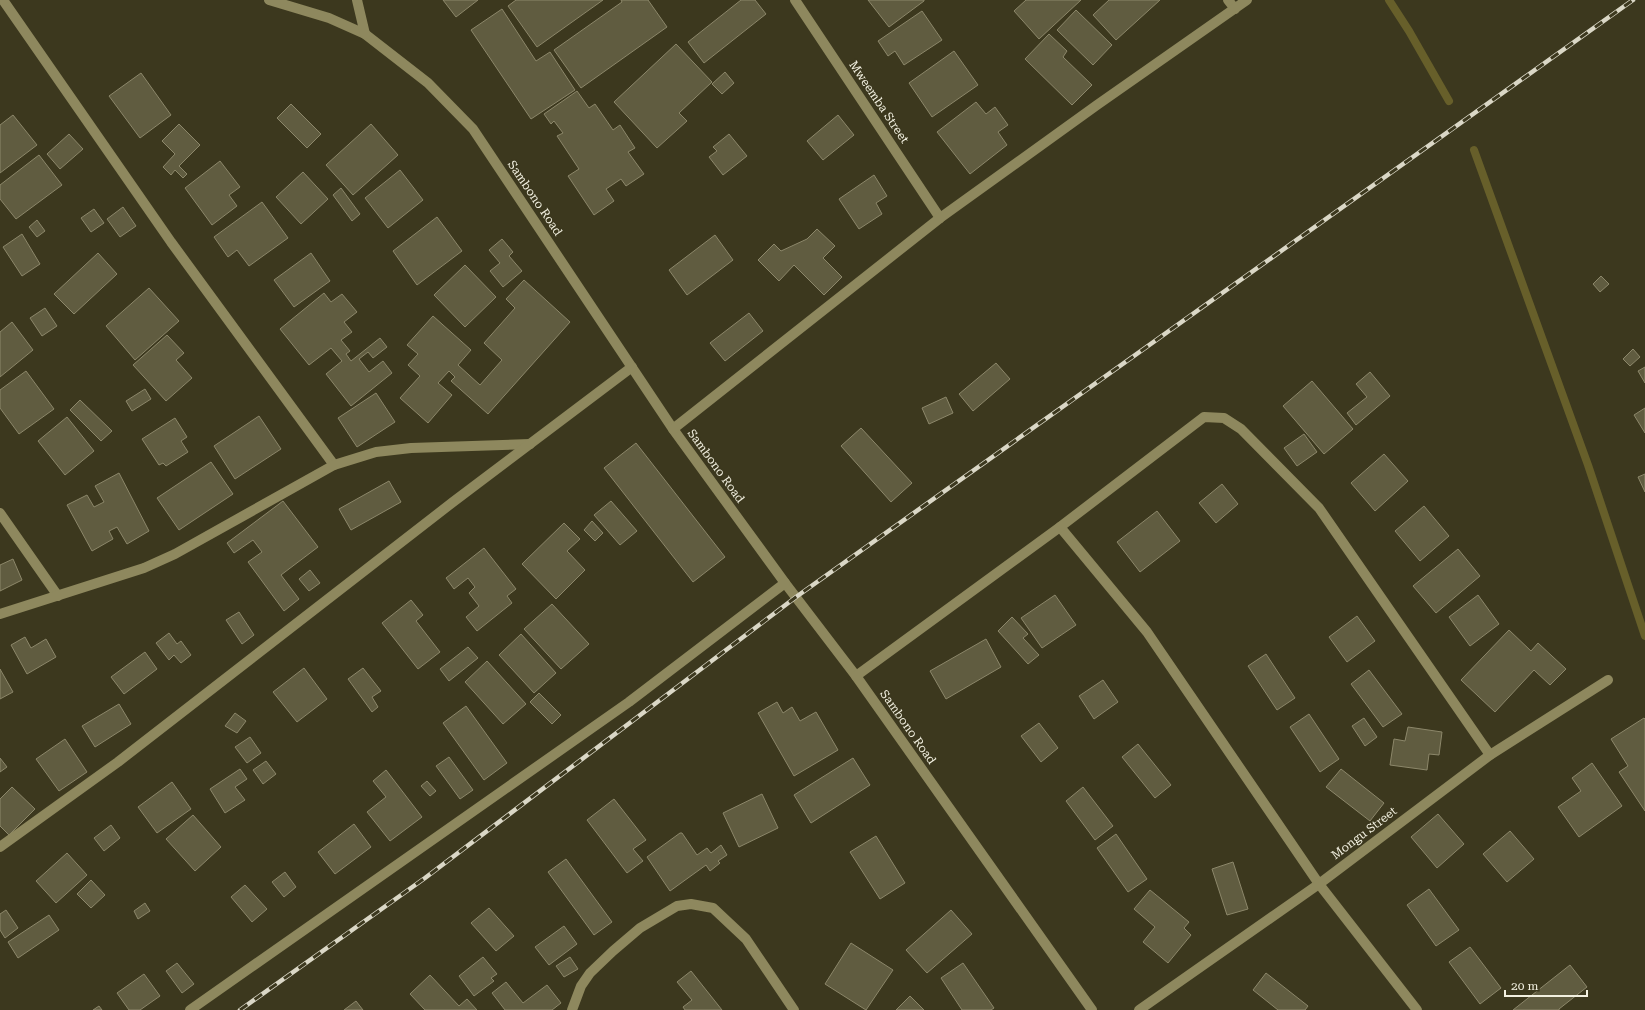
<svg xmlns="http://www.w3.org/2000/svg" width="1645" height="1010" font-family="'Roboto Serif',serif">
  <style>
    .lines { fill: none; stroke-linecap: round; stroke-linejoin: round }
    .stream { stroke: #675f2a; stroke-width: 8 }
    .building { fill: #605c40; stroke: #8c876a }
    .minor { stroke: #8e885e; stroke-width: 10 }
    .rail-casing { stroke: #dad7c6; stroke-width: 4.5 }
    .rail { stroke: #3c381e; stroke-width: 3; stroke-dasharray: 9; stroke-linecap: butt }
    .labels { text-anchor: middle; stroke-width: 3; stroke-linejoin: round; paint-order: stroke }
    .street-label { font-size: 12px; fill: #f2f0e0; stroke: #3c381e }
  </style>
  <rect width="100%" height="100%" fill="#3c381e"/>
  <g class="lines">
    <g class="stream">
      <path d="M1389,0L1409,31L1449,101"/>
      <path d="M1474,150L1588,465L1645,636"/>
    </g>
  </g>
  <g class="building">
    <path d="M443,0H478L456,17Z"/>
    <path d="M516,0H603L537,47L508,6Z"/>
    <path d="M621,0H648L667,27L581,88L554,50L622,2Z"/>
    <path d="M741,0H755L766,14L704,63L688,42Z"/>
    <path d="M868,0H924V1L889,27Z"/>
    <path d="M1026,0H1081L1039,39L1014,11Z"/>
    <path d="M1109,0H1160L1116,40L1093,15Z"/>
    <path d="M502,9L536,61L550,52L575,90L531,119L471,30Z"/>
    <path d="M1076,10L1112,45L1093,65L1057,30Z"/>
    <path d="M922,11L942,40L904,65L895,51L888,56L878,41Z"/>
    <path d="M1049,34L1067,51L1063,57L1092,85L1072,105L1025,59Z"/>
    <path d="M676,44L712,82L679,113L687,121L657,148L614,102Z"/>
    <path d="M954,51L978,85L932,117L909,83Z"/>
    <path d="M725,72L734,83L722,94L712,84Z"/>
    <path d="M141,73L171,115L140,138L109,96Z"/>
    <path d="M577,91L589,108L595,104L613,130L620,125L635,148L628,152L644,174L626,186L621,179L606,189L614,201L594,215L568,176L579,169L557,136L563,133L554,121L551,124L544,114Z"/>
    <path d="M976,102L986,114L995,107L1008,125L998,132L1007,145L970,174L937,132Z"/>
    <path d="M291,104L321,134L307,148L277,118Z"/>
    <path d="M13,115L37,145L0,173V125Z"/>
    <path d="M838,115L854,135L823,160L807,141Z"/>
    <path d="M179,124L200,145L179,166L187,174L183,178L175,170L171,175L163,167L175,154L162,141Z"/>
    <path d="M371,124L398,155L353,195L326,165Z"/>
    <path d="M69,134L83,149L60,169L47,154Z"/>
    <path d="M729,134L747,156L723,175L709,157L717,151L713,147Z"/>
    <path d="M39,155L62,185L16,219L0,199V185Z"/>
    <path d="M220,161L240,187L229,195L237,206L212,225L185,188Z"/>
    <path d="M400,170L423,200L388,228L365,198Z"/>
    <path d="M303,172L328,199L301,224L276,197Z"/>
    <path d="M874,175L887,196L876,203L882,214L859,229L839,199Z"/>
    <path d="M341,188L360,214L352,221L333,195Z"/>
    <path d="M262,202L288,238L249,266L237,250L228,257L214,237Z"/>
    <path d="M123,207L136,226L120,237L107,219Z"/>
    <path d="M94,209L104,223L91,232L81,218Z"/>
    <path d="M437,217L462,251L417,285L393,251Z"/>
    <path d="M37,220L45,231L37,237L29,227Z"/>
    <path d="M817,229L835,246L823,258L842,277L824,295L794,265L779,281L758,260L774,244L781,251L807,239Z"/>
    <path d="M22,234L40,264L22,276L3,247Z"/>
    <path d="M715,235L733,260L687,295L669,270Z"/>
    <path d="M502,239L513,252L509,256L522,271L503,287L490,271L500,263L489,250Z"/>
    <path d="M98,253L117,274L74,314L54,294Z"/>
    <path d="M311,253L330,281L294,307L274,280Z"/>
    <path d="M465,265L496,297L465,327L434,295Z"/>
    <path d="M1601,276L1609,284L1600,292L1593,284Z"/>
    <path d="M524,280L570,322L488,414L451,381L455,377L449,371L438,383L452,395L428,423L400,398L420,376L408,365L418,354L407,345L433,316L471,350L458,365L480,385L502,360L484,343L515,308L506,299Z"/>
    <path d="M149,288L179,321L135,360L106,326Z"/>
    <path d="M324,293L331,302L342,294L357,312L344,322L352,332L341,340L350,351L346,354L351,361L380,338L387,347L373,358L368,352L359,359L369,372L383,361L392,373L351,406L326,374L342,361L331,348L309,365L280,329Z"/>
    <path d="M45,308L57,326L42,336L30,318Z"/>
    <path d="M749,313L763,331L725,361L710,343Z"/>
    <path d="M12,322L33,350L0,377V332Z"/>
    <path d="M167,335L184,353L176,360L192,378L166,401L133,365Z"/>
    <path d="M1633,349L1640,357L1630,366L1623,359Z"/>
    <path d="M996,363L1010,379L973,411L959,394Z"/>
    <path d="M1645,367V383L1638,371Z"/>
    <path d="M26,371L54,409L19,434L0,408V390Z"/>
    <path d="M1370,372L1390,396L1356,425L1347,413L1367,397L1356,384Z"/>
    <path d="M1312,381L1353,429L1324,454L1283,406Z"/>
    <path d="M145,389L151,399L132,411L126,401Z"/>
    <path d="M376,393L395,422L357,447L338,418Z"/>
    <path d="M946,397L953,413L929,424L922,408Z"/>
    <path d="M80,400L112,431L101,441L70,410Z"/>
    <path d="M1645,408V433L1634,415Z"/>
    <path d="M259,416L281,449L235,479L214,446Z"/>
    <path d="M67,417L94,451L65,475L38,441Z"/>
    <path d="M175,418L187,437L181,441L188,452L166,466L163,463L159,465L142,439Z"/>
    <path d="M861,428L912,483L891,502L841,446Z"/>
    <path d="M1304,434L1317,452L1297,466L1284,448Z"/>
    <path d="M636,443L725,557L693,582L604,468Z"/>
    <path d="M1384,454L1408,481L1375,511L1351,483Z"/>
    <path d="M211,462L233,494L179,530L157,498Z"/>
    <path d="M119,473L149,531L127,544L117,527L109,531L113,539L92,551L67,505L87,495L94,507L104,502L95,486Z"/>
    <path d="M1645,474V492L1638,477Z"/>
    <path d="M389,481L401,502L351,530L339,509Z"/>
    <path d="M1222,484L1238,504L1216,523L1199,503Z"/>
    <path d="M283,501L318,547L281,575L299,599L284,611L248,562L262,552L253,540L234,553L227,543Z"/>
    <path d="M611,501L637,531L620,545L594,515Z"/>
    <path d="M1424,506L1449,536L1420,561L1395,531Z"/>
    <path d="M1157,511L1180,541L1140,572L1117,542Z"/>
    <path d="M592,521L603,533L595,541L584,530Z"/>
    <path d="M564,523L580,539L567,551L585,570L556,599L522,564Z"/>
    <path d="M484,548L516,589L507,596L512,603L477,631L466,617L479,606L469,593L475,587L468,578L454,589L446,578Z"/>
    <path d="M1458,549L1480,576L1436,613L1413,586Z"/>
    <path d="M13,559L22,580L0,591V565Z"/>
    <path d="M310,570L320,583L309,591L299,579Z"/>
    <path d="M1055,595L1076,625L1042,648L1021,618Z"/>
    <path d="M1478,595L1499,624L1470,646L1449,617Z"/>
    <path d="M411,600L423,615L416,621L440,652L418,669L382,623Z"/>
    <path d="M552,604L589,644L561,669L524,629Z"/>
    <path d="M239,612L254,635L242,644L226,620Z"/>
    <path d="M1357,616L1375,641L1347,662L1329,637Z"/>
    <path d="M1012,617L1028,634L1023,638L1039,655L1028,664L998,631Z"/>
    <path d="M1509,630L1531,651L1538,643L1566,669L1550,685L1534,670L1495,712L1461,680Z"/>
    <path d="M169,633L177,644L181,641L191,655L181,663L174,655L169,660L156,643Z"/>
    <path d="M521,634L556,673L534,693L499,655Z"/>
    <path d="M25,637L31,648L46,639L56,657L27,674L11,645Z"/>
    <path d="M986,639L1001,667L946,699L930,671Z"/>
    <path d="M468,647L478,658L449,681L440,669Z"/>
    <path d="M145,652L157,669L124,694L111,677Z"/>
    <path d="M1266,654L1295,698L1277,710L1248,666Z"/>
    <path d="M487,661L526,704L503,724L465,682Z"/>
    <path d="M304,668L327,699L297,722L273,692Z"/>
    <path d="M363,668L381,691L372,697L378,707L372,712L348,679Z"/>
    <path d="M0,669L13,692L0,699Z"/>
    <path d="M1369,670L1402,714L1383,727L1351,684Z"/>
    <path d="M1103,680L1118,702L1094,719L1079,696Z"/>
    <path d="M539,693L561,715L552,724L530,702Z"/>
    <path d="M777,702L783,713L792,707L800,721L816,712L838,750L794,776L758,713Z"/>
    <path d="M119,704L131,724L95,747L82,726Z"/>
    <path d="M466,706L507,763L484,780L443,723Z"/>
    <path d="M235,713L246,721L237,733L225,726Z"/>
    <path d="M1309,714L1339,759L1320,772L1290,727Z"/>
    <path d="M1364,718L1377,737L1365,746L1352,726Z"/>
    <path d="M1644,718L1645,719V811L1619,772L1628,766L1611,739Z"/>
    <path d="M1039,723L1058,748L1041,762L1021,736Z"/>
    <path d="M1408,727L1442,732L1439,755L1429,754L1427,770L1390,765L1394,739L1405,741Z"/>
    <path d="M250,737L261,753L247,763L235,747Z"/>
    <path d="M65,739L87,772L59,791L36,759Z"/>
    <path d="M1138,744L1171,785L1155,798L1122,757Z"/>
    <path d="M449,757L473,790L460,799L436,766Z"/>
    <path d="M0,758L7,767L0,772Z"/>
    <path d="M853,758L870,785L811,823L794,795Z"/>
    <path d="M266,761L276,774L263,784L253,770Z"/>
    <path d="M1592,763L1622,806L1579,837L1558,807L1581,791L1572,778Z"/>
    <path d="M240,769L247,779L235,787L245,800L225,813L210,789Z"/>
    <path d="M1341,769L1384,803L1370,821L1326,787Z"/>
    <path d="M386,770L422,817L390,841L367,812L386,797L373,781Z"/>
    <path d="M427,781L436,791L430,796L421,786Z"/>
    <path d="M172,782L191,809L157,833L138,807Z"/>
    <path d="M12,787L35,809L9,835L0,826V799Z"/>
    <path d="M1083,787L1113,826L1095,840L1066,801Z"/>
    <path d="M762,794L778,828L739,847L723,813Z"/>
    <path d="M614,799L646,840L633,849L643,861L627,873L587,820Z"/>
    <path d="M1438,814L1464,844L1437,868L1411,837Z"/>
    <path d="M193,815L221,847L195,871L166,839Z"/>
    <path d="M354,824L371,847L335,874L318,852Z"/>
    <path d="M111,825L120,838L104,851L94,838Z"/>
    <path d="M1510,831L1534,859L1507,882L1483,854Z"/>
    <path d="M680,833H682L697,855L707,848L711,853L721,845L727,855L718,861L720,863L710,871L706,865L670,891L647,857Z"/>
    <path d="M1116,834L1147,879L1128,892L1097,848Z"/>
    <path d="M876,836L905,883L880,899L850,852Z"/>
    <path d="M67,853L87,875L56,903L36,881Z"/>
    <path d="M566,859L612,922L594,935L548,872Z"/>
    <path d="M1233,862L1248,909L1227,915L1212,869Z"/>
    <path d="M285,872L296,887L284,897L272,882Z"/>
    <path d="M91,880L105,895L91,908L77,894Z"/>
    <path d="M245,885L267,909L252,922L231,897Z"/>
    <path d="M1429,889L1459,930L1436,946L1407,905Z"/>
    <path d="M1150,890L1189,922L1184,928L1191,935L1168,963L1143,942L1155,927L1134,909Z"/>
    <path d="M145,903L150,911L138,919L134,911Z"/>
    <path d="M489,908L514,936L496,951L471,923Z"/>
    <path d="M6,910L18,928L5,938L0,930V914Z"/>
    <path d="M951,910L972,934L927,973L906,950Z"/>
    <path d="M49,915L59,930L18,958L8,942Z"/>
    <path d="M564,926L577,944L549,965L535,947Z"/>
    <path d="M851,943L893,970L866,1010L825,984Z"/>
    <path d="M1470,947L1501,988L1480,1004L1449,962Z"/>
    <path d="M483,957L497,974L491,978L494,981L474,996L459,976Z"/>
    <path d="M570,957L578,969L564,977L556,966Z"/>
    <path d="M177,963L194,984L182,993L166,971Z"/>
    <path d="M963,963L994,1008L991,1010H962L941,978Z"/>
    <path d="M1570,965L1587,987L1559,1009V1010H1513Z"/>
    <path d="M691,971L722,1010H685L683,1007L692,1000L677,982Z"/>
    <path d="M1266,973L1308,1006L1305,1010H1278L1253,990Z"/>
    <path d="M144,974L160,996L140,1010H129L117,993Z"/>
    <path d="M430,975L459,1006L467,999L477,1010H425L410,994Z"/>
    <path d="M506,982L523,1003L547,985L561,1003L552,1010H505L492,993Z"/>
    <path d="M910,996L924,1010H896Z"/>
    <path d="M356,1001L363,1010H344Z"/>
    <path d="M99,1006L102,1010H93Z"/>
  </g>
  <g class="lines">
    <g class="minor">
      <path d="M3,0L171,242L334,465"/>
      <path d="M269,0L329,18L365,34L428,83L473,129L673,429L785,583L856,676L1092,1010"/>
      <path d="M357,0L365,34"/>
      <path d="M795,0L940,218"/>
      <path d="M1228,0L1235,9"/>
      <path d="M673,429L940,218L1097,105L1247,0"/>
      <path d="M0,513L58,596"/>
      <path d="M1060,527L1147,632L1319,884L1417,1010"/>
      <path d="M0,614L144,568L175,554L334,465L376,452L411,448L530,444"/>
      <path d="M856,676L1060,527L1204,417L1224,418L1241,429L1319,508L1490,755"/>
      <path d="M0,847L118,762L453,502L632,367"/>
      <path d="M190,1010L629,702L785,583"/>
      <path d="M572,1010L581,986L590,973L613,951L640,928L677,906L691,904L713,908L746,939L794,1010"/>
      <path d="M1139,1010L1319,884L1490,755L1608,680"/>
    </g>
    <g class="rail-casing">
      <path id="rail" d="M240,1010L425,878L796,597L1633,0"/>
    </g>
    <use href="#rail" class="rail"/>
  </g>
  <g class="labels">
    <g class="street-label">
      <text transform="translate(879 102) rotate(56)" y="4">Mweemba Street</text>
      <text transform="translate(535 198) rotate(56)" y="4">Sambono Road</text>
      <text transform="translate(716 466) rotate(54)" y="4">Sambono Road</text>
      <text transform="translate(908 727) rotate(55)" y="4">Sambono Road</text>
      <text transform="translate(1364 833) rotate(-37)" y="4">Mongu Street</text>
    </g>
  </g>
  <path d="M1505 990v6h82v-6" fill="none" stroke="#f2f0e0" stroke-width="2"/>
  <text x="1511" y="990" font-size="12" fill="#f2f0e0" stroke="#3c381e" stroke-width="3" paint-order="stroke">20 m</text>
</svg>
